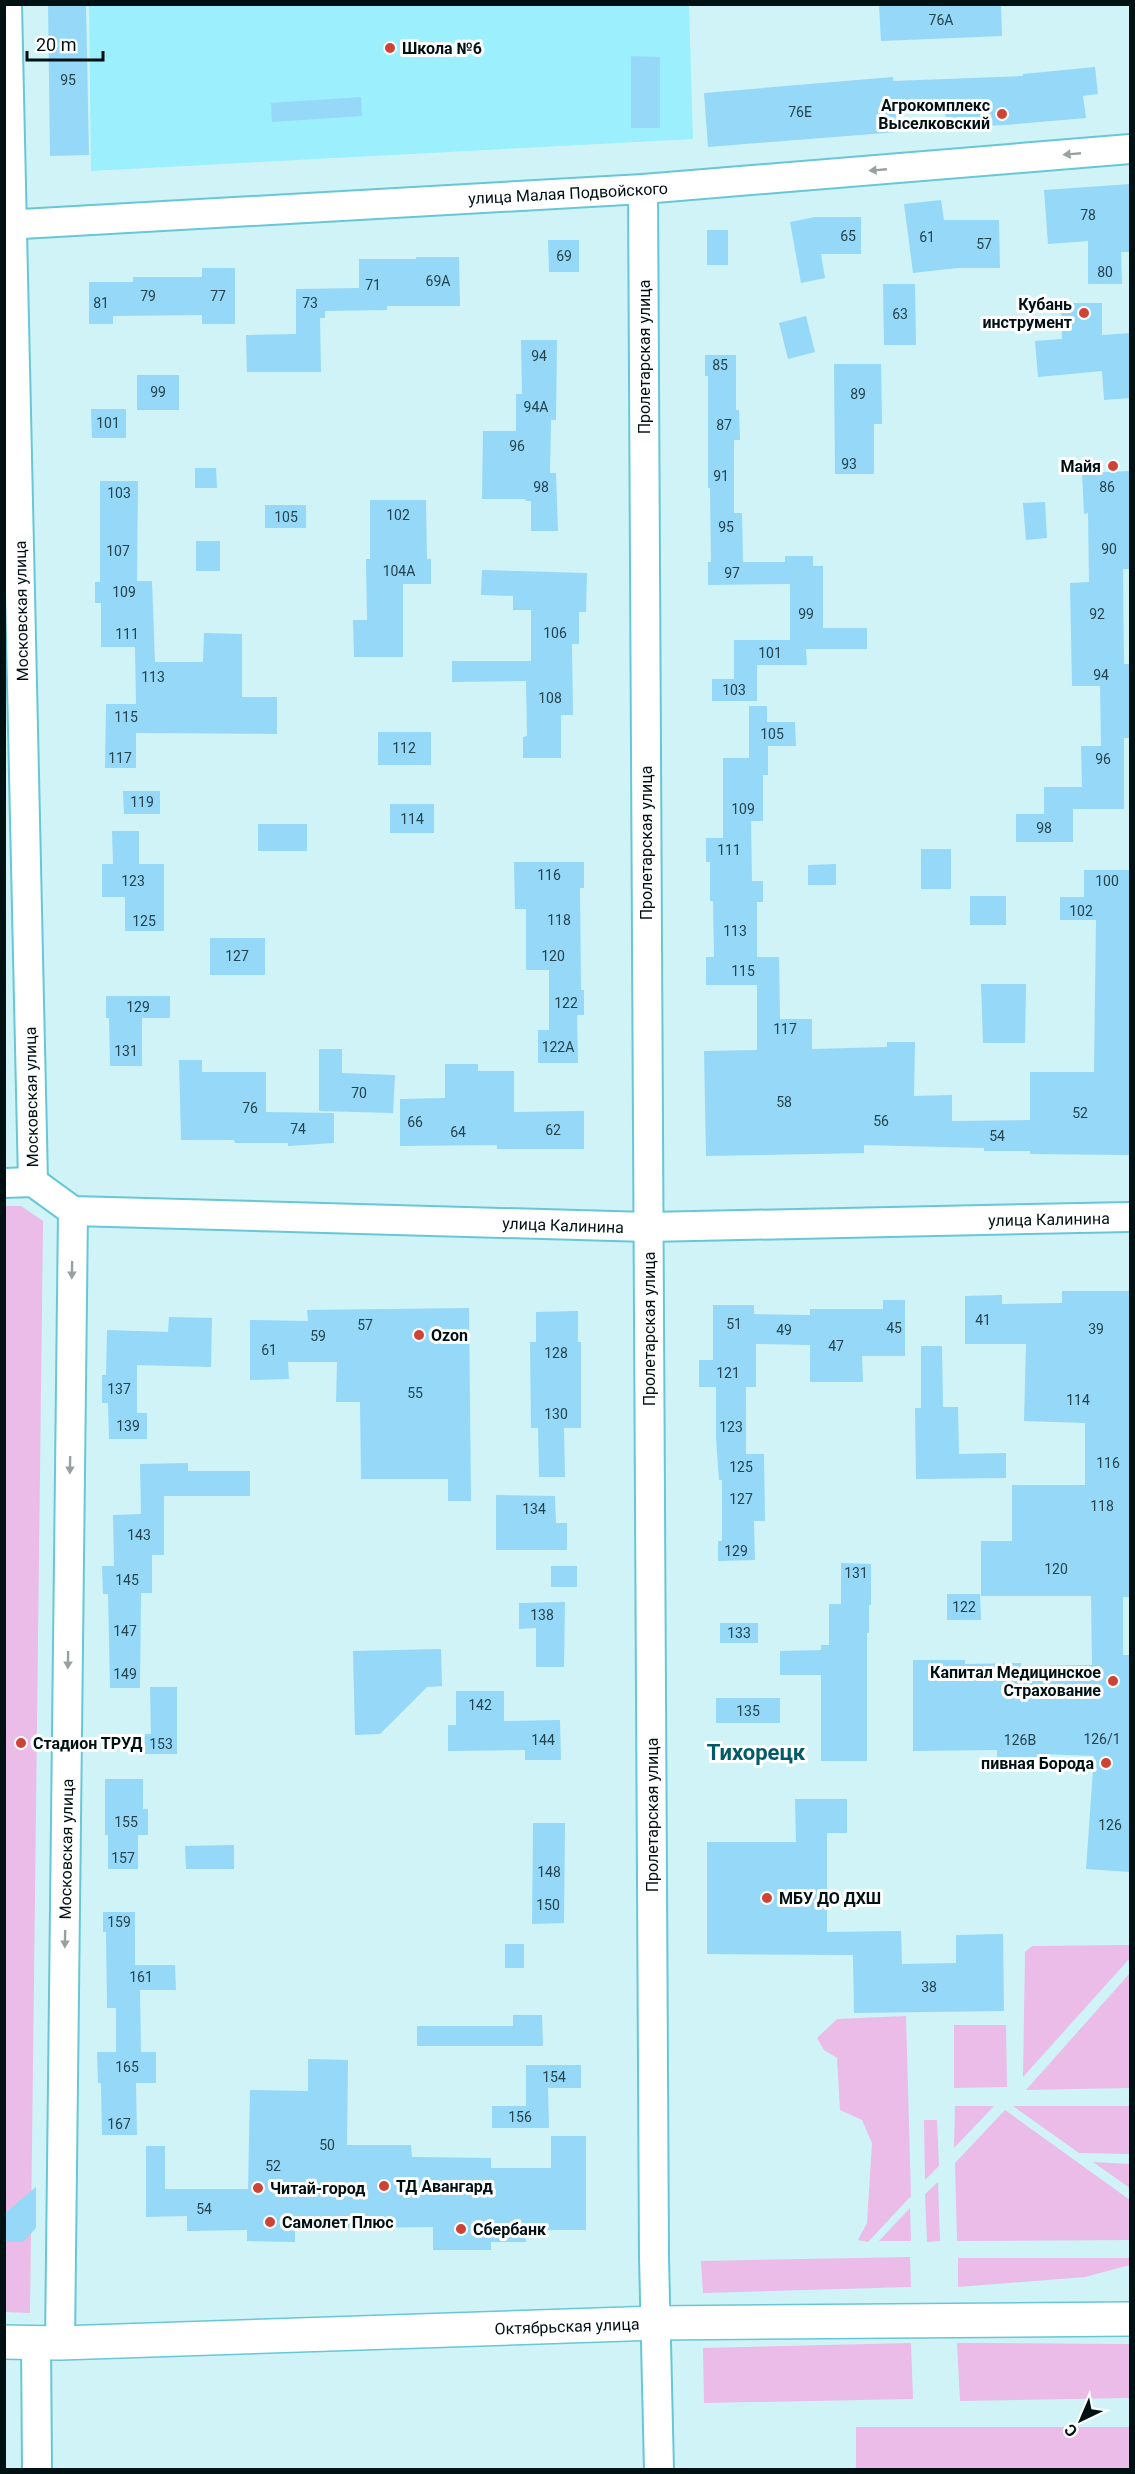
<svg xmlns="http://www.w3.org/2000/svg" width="1135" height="2474" font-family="Roboto,sans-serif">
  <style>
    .built { fill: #9ceffc }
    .green { fill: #eabce7 }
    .building { fill: #95d8f7 }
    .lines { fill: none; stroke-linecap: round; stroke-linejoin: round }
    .minor-casing { stroke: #67c7d6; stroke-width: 32 }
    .secondary-casing { stroke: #67c7d6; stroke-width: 36 }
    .minor { stroke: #fff; stroke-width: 28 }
    .secondary { stroke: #fff; stroke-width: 33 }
    .oneway { fill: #99a0a1 }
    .poi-dot { fill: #cf4236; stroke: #fff; stroke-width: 2 }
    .labels { text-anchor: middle; stroke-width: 6; stroke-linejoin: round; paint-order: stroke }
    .number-label { font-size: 14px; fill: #25434d }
    .poi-label { font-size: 16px; font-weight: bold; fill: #001114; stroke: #fff; text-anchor: start }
    .street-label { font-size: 16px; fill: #001114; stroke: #fff }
    .district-label { font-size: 22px; font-weight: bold; fill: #005b66; stroke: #fff }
  </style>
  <rect width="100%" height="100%" fill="#d0f3f8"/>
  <path class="built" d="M89,5H689L693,139L91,171Z"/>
  <g class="green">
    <path d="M4,1206H21L43,1221L30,2313L4,2312Z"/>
    <path d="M1130,1945V1958L1023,2077L1025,1952L1032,1946Z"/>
    <path d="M1130,1973V2088L1025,2090H1026Z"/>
    <path d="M906,2016L911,2196L868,2242L858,2240L867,2223L872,2143L862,2120L840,2110L837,2058L824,2050L817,2038L837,2019Z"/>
    <path d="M954,2025H1006L1007,2087L954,2088Z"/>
    <path d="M955,2106H994L954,2148Z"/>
    <path d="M1013,2106H1130V2154L1079,2153Z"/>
    <path d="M1005,2110L1130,2200V2240L957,2241L955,2163Z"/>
    <path d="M924,2120H937L939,2166L925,2180Z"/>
    <path d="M1093,2162L1130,2164V2188Z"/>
    <path d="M938,2182L940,2241L927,2242L925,2194Z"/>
    <path d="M910,2208L911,2241H879Z"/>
    <path d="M910,2257L911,2287L703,2293L701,2261Z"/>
    <path d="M958,2258H1130V2265L1085,2277L958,2287Z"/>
    <path d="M911,2343L913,2399L704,2403L703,2348Z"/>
    <path d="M957,2343L1130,2344V2398L960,2401Z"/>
    <rect x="856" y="2427" width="274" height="42"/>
  </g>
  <g class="building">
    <path d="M48,4H86L89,155L50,156Z"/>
    <path d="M879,4H1001L1002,36L881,41Z"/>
    <path d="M631,56L660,57V128H631Z"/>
    <path d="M1095,67L1098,94L1083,96L1086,118L1005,125L946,128L945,105L895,107L897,132L708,147L704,93L893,77V81L1023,76V74Z"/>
    <path d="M361,97L362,116L272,122L271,103Z"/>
    <path d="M1131,184V252H1121L1122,284H1088V241L1048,244L1044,190Z"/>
    <path d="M941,200L944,220H999L1000,268H957L913,273L904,204Z"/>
    <path d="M815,217H861V254H821L825,278L801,283L790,222Z"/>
    <rect x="707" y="230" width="21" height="35"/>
    <path d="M548,240H579V272H549Z"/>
    <path d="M416,257H459L460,306H387V310L325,311V318H320L321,372H247L246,335L296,334V289L359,288V259H416Z"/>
    <path d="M202,268H235V324H202V315L113,316V324H89V282H133V277H202Z"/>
    <path d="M883,284H915L916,345H884Z"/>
    <path d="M1061,303H1102V335L1131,333V398L1104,400L1102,371L1038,377L1035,341L1062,339Z"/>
    <path d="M806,316L815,352L788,359L779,323Z"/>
    <path d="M521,340H557L556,420H551L550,473H556L558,531H531V501H526L525,499H482L483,431H516V394H522Z"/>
    <path d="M705,355H736V410H739L740,440H734V513H742L743,562H785V556H813V566H823V628H867V649H806L807,665H757V701H712V679H734V640H790V584L708,585V562H711L710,488H708V376H705Z"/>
    <path d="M834,364H881L882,424H874V474H835Z"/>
    <rect x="137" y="375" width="42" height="35"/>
    <path d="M91,409H126V438H92Z"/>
    <path d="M195,468H216L217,488H195Z"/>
    <path d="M1131,471V569H1123L1124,664H1131V738H1124V809H1073V842H1016V814H1044V787H1082L1081,746H1101L1100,686H1072L1070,583L1089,582L1088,513L1084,514L1082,473Z"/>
    <path d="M100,481H138L137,581H152L155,662H203L204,633L242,634V697H277V734L136,733V768H105L106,704H136L135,647H101V603H95V582H100Z"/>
    <path d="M370,500H426L427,559H431V584H403V657H354L353,620H367L366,559H370Z"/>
    <path d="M1045,502L1047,538L1026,540L1023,503Z"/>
    <rect x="265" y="505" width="41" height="23"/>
    <rect x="196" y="541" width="24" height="30"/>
    <path d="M482,570L587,573L586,612H579V644H572L573,715H561V758H523V737L527,736L526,681L452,682V661H531V610H513V596L481,595Z"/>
    <path d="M749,706H767V722H795L796,746H768V775H763V821H751L752,881H763V902H757V957H779L780,1019H812V1049L887,1047V1042H915L914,1096L952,1095V1121L1030,1120V1072H1094L1096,920H1060V897H1084V870H1131V1155L1030,1154V1151H984V1148L864,1145V1153L706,1156L704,1051L757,1050V985H706V957H714L713,901H710V862H706V838H723V758H749Z"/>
    <rect x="378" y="732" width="53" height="33"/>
    <path d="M123,791H160V814H124Z"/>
    <rect x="390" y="804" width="44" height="29"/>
    <rect x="258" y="824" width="49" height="27"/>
    <path d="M112,831H139V864H164V931H125V897H102V864H113Z"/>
    <rect x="921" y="849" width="30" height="40"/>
    <path d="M514,862H584V888H580L581,990H584V1015H577L578,1063H538V1030H549V970H526V909H515Z"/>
    <path d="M836,864V885H808V865Z"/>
    <rect x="970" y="896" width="36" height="29"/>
    <rect x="210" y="938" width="55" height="37"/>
    <path d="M981,984H1026L1025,1043H983Z"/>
    <path d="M106,996H170V1018H142V1066H110L109,1018H106Z"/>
    <path d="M319,1049H342V1073L395,1075L393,1113L319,1111Z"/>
    <path d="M179,1060H202V1072H266V1112L334,1113V1143L288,1146V1143H235L234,1140H181Z"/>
    <path d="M445,1064H478V1071H514V1112L584,1111V1149H497V1145L400,1146V1099L445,1098Z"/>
    <path d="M1062,1291H1131V1597H1123V1655H1131V1872L1086,1869L1094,1756L1042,1754V1757H997V1750L913,1751V1660H965V1664L1021,1663V1666L1092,1665L1091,1596H981V1541H1012V1485H1085V1423L1024,1421L1026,1344H965V1296L1002,1295V1304L1062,1303Z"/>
    <path d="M883,1300H905V1356H862L863,1382H810V1345L756,1344V1387H746V1454H764L765,1521H754L755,1560L718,1561V1541H722V1480H719L716,1438V1387H699V1360H713V1305H754V1314L810,1315V1309H883Z"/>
    <path d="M469,1308L471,1501H448V1479H361L360,1402H336L337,1362H288L289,1379L250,1380V1320L308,1321L307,1310Z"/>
    <path d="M578,1311V1342H581V1428H564L565,1477H539L538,1428H531L530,1342H536V1312Z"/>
    <path d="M169,1317L212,1318L211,1367L137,1365V1413H147V1439H109L108,1403H102V1375H106L107,1330L168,1332Z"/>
    <path d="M921,1346H942L943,1407H958L959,1454L1006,1453V1478L916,1479L915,1408H921Z"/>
    <path d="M188,1463V1471H250V1496H164V1555H152V1593H141L140,1688H110L108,1594H103L102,1566H114L113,1515L141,1514L140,1464Z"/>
    <path d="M496,1495L555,1496L556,1523H567V1550H496Z"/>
    <path d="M841,1563L871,1564V1605H869V1633H867V1761H821V1675H780V1651L821,1650V1645H829V1604H841Z"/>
    <rect x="551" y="1566" width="26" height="21"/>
    <path d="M947,1594H980L981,1620H947Z"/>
    <path d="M565,1602L564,1667H536V1628L519,1629V1603Z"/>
    <rect x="720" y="1623" width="38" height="20"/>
    <path d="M441,1649L442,1686L427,1687L380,1734L355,1735L353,1651Z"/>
    <path d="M150,1687H177V1754H145V1734H151Z"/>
    <path d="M456,1691H504V1721L560,1720L561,1760H525V1750L448,1751V1725H456Z"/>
    <rect x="716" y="1698" width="64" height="25"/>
    <path d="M105,1779H143V1809H148V1835H138V1869H108V1835H105Z"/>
    <path d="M795,1799H847V1833H827V1932L901,1931L902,1964L956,1963V1935L1003,1934L1004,2011L854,2013L853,1955L707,1954V1842H796Z"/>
    <path d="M533,1823H565L564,1923L532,1924Z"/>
    <path d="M234,1845V1869H186L185,1846Z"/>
    <path d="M103,1912H135V1965H175L176,1990H140L141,2052H156V2083H136L137,2135H102L101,2083H98L97,2052H116V2008H107L106,1932H103Z"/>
    <rect x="505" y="1944" width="19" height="24"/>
    <path d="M513,2015H542L543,2046H417V2026H513Z"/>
    <path d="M308,2059L348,2060L347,2145H411L412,2157L491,2158V2168H551V2136H586V2230H525L526,2242H491V2250H433V2227L295,2229V2242L247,2241V2230L187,2231V2216L146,2217V2146H165V2189H248L250,2090L308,2091Z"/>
    <path d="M526,2065H581V2088H548L549,2128H492V2106H526Z"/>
    <path d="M36,2187V2228L23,2242H4V2214Z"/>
  </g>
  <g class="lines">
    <g class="minor-casing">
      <g id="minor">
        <path d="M7,4L33,1182"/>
        <path d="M643,189L654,2257L659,2470"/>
        <path d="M4,225L643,189L1130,149"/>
        <path d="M4,1183L33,1182L73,1211L648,1227L1130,1217"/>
        <path d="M36,2342L37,2470"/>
        <path d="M60,2343L73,1211"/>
      </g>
    </g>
    <g class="secondary-casing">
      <path id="secondary" d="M4,2342L60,2343L657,2323L1130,2319"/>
    </g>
    <use href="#minor" class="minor"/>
    <use href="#secondary" class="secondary"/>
  </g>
  <defs><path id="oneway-solid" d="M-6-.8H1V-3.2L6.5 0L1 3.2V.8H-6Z" transform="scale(1.5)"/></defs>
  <g class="oneway">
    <use href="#oneway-solid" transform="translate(1072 154) rotate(175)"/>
    <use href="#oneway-solid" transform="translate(878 170) rotate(175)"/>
    <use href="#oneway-solid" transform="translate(72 1270) rotate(91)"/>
    <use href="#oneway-solid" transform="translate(70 1465) rotate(91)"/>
    <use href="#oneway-solid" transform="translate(68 1660) rotate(91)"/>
    <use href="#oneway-solid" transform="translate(65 1939) rotate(91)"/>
  </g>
  <g class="poi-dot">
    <circle cx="390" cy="48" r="6"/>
    <circle cx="1002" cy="114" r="6"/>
    <circle cx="1084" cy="313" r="6"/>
    <circle cx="1113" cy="466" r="6"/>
    <circle cx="419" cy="1335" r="6"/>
    <circle cx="1113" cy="1681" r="6"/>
    <circle cx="21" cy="1743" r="6"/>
    <circle cx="1106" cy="1763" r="6"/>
    <circle cx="767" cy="1898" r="6"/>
    <circle cx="384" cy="2186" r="6"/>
    <circle cx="258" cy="2188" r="6"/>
    <circle cx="270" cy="2222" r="6"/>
    <circle cx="461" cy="2229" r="6"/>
  </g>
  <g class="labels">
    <g class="number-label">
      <text x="941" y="25">76А</text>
      <text x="68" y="85">95</text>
      <text x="800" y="117">76Е</text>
      <text x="1088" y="220">78</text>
      <text x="848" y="241">65</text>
      <text x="927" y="242">61</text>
      <text x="984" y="249">57</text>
      <text x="564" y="261">69</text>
      <text x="1105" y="277">80</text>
      <text x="438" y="286">69А</text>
      <text x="373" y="290">71</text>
      <text x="148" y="301">79</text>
      <text x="218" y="301">77</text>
      <text x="101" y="308">81</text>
      <text x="310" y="308">73</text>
      <text x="900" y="319">63</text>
      <text x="539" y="361">94</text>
      <text x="720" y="370">85</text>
      <text x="158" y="397">99</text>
      <text x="858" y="399">89</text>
      <text x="536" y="412">94А</text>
      <text x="108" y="428">101</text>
      <text x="724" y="430">87</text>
      <text x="517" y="451">96</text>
      <text x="849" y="469">93</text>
      <text x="721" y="481">91</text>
      <text x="541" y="492">98</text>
      <text x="1107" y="492">86</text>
      <text x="119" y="498">103</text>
      <text x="398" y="520">102</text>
      <text x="286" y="522">105</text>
      <text x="726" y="532">95</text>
      <text x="1109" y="554">90</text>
      <text x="118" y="556">107</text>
      <text x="399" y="576">104А</text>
      <text x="732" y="578">97</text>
      <text x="124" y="597">109</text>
      <text x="806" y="619">99</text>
      <text x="1097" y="619">92</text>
      <text x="555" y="638">106</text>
      <text x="127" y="639">111</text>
      <text x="770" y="658">101</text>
      <text x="1101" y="680">94</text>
      <text x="153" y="682">113</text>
      <text x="734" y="695">103</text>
      <text x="550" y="703">108</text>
      <text x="126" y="722">115</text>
      <text x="772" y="739">105</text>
      <text x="404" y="753">112</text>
      <text x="120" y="763">117</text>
      <text x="1103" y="764">96</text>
      <text x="142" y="807">119</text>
      <text x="743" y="814">109</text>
      <text x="412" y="824">114</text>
      <text x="1044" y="833">98</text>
      <text x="729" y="855">111</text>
      <text x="549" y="880">116</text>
      <text x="133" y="886">123</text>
      <text x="1107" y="886">100</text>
      <text x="1081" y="916">102</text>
      <text x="559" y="925">118</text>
      <text x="144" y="926">125</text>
      <text x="735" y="936">113</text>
      <text x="237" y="961">127</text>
      <text x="553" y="961">120</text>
      <text x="743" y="976">115</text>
      <text x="566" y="1008">122</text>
      <text x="138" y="1012">129</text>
      <text x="785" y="1034">117</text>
      <text x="558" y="1052">122А</text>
      <text x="126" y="1056">131</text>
      <text x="359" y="1098">70</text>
      <text x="784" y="1107">58</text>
      <text x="250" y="1113">76</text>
      <text x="1080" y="1118">52</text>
      <text x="881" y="1126">56</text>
      <text x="415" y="1127">66</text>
      <text x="298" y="1134">74</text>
      <text x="553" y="1135">62</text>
      <text x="458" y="1137">64</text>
      <text x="997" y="1141">54</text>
      <text x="983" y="1325">41</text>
      <text x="734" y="1329">51</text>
      <text x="365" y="1330">57</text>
      <text x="894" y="1333">45</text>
      <text x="1096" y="1334">39</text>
      <text x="784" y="1335">49</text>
      <text x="318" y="1341">59</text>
      <text x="836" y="1351">47</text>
      <text x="269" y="1355">61</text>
      <text x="556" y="1358">128</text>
      <text x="728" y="1378">121</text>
      <text x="119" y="1394">137</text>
      <text x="415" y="1398">55</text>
      <text x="1078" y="1405">114</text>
      <text x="556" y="1419">130</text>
      <text x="128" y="1431">139</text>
      <text x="731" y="1432">123</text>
      <text x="1108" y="1468">116</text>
      <text x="741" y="1472">125</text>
      <text x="741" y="1504">127</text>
      <text x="1102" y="1511">118</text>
      <text x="534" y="1514">134</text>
      <text x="139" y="1540">143</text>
      <text x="736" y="1556">129</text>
      <text x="1056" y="1574">120</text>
      <text x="856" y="1578">131</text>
      <text x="127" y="1585">145</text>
      <text x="964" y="1612">122</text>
      <text x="542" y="1620">138</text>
      <text x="125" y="1636">147</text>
      <text x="739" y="1638">133</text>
      <text x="125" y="1679">149</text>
      <text x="480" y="1710">142</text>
      <text x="748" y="1716">135</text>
      <text x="1102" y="1744">126/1</text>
      <text x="543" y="1745">144</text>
      <text x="1020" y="1745">126В</text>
      <text x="161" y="1749">153</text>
      <text x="126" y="1827">155</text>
      <text x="1110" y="1830">126</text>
      <text x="123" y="1863">157</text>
      <text x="549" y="1877">148</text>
      <text x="548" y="1910">150</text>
      <text x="119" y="1927">159</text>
      <text x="141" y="1982">161</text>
      <text x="929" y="1992">38</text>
      <text x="127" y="2072">165</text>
      <text x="554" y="2082">154</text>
      <text x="520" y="2122">156</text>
      <text x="119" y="2129">167</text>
      <text x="327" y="2150">50</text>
      <text x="273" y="2171">52</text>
      <text x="204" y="2214">54</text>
    </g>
    <g class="poi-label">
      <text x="402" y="54">Школа №6</text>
      <text x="990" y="111" text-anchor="end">Агрокомплекс<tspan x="990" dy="18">Выселковский</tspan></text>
      <text x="1072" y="310" text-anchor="end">Кубань<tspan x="1072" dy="18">инструмент</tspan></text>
      <text x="1101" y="472" text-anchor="end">Майя</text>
      <text x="431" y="1341">Ozon</text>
      <text x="1101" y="1678" text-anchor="end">Капитал Медицинское<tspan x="1101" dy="18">Страхование</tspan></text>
      <text x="33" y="1749">Стадион ТРУД</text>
      <text x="1094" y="1769" text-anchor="end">пивная Борода</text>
      <text x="779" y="1904">МБУ ДО ДХШ</text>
      <text x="396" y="2192">ТД Авангард</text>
      <text x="270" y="2194">Читай-город</text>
      <text x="282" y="2228">Самолет Плюс</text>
      <text x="473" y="2235">Сбербанк</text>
    </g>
    <g class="street-label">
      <text transform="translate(568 193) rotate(-3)" y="6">улица Малая Подвойского</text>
      <text transform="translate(644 357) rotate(-90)" y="6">Пролетарская улица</text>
      <text transform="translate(21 611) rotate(-91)" y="6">Московская улица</text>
      <text transform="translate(646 843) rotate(-90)" y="6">Пролетарская улица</text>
      <text transform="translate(31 1097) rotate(-91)" y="6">Московская улица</text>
      <text transform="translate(1049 1219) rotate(-1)" y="6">улица Калинина</text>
      <text transform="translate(563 1225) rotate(2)" y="6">улица Калинина</text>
      <text transform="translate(649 1329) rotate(-90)" y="6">Пролетарская улица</text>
      <text transform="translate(652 1815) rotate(-90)" y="6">Пролетарская улица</text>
      <text transform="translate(66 1849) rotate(-89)" y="6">Московская улица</text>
      <text transform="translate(567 2326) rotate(-2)" y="6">Октябрьская улица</text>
    </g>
    <g class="district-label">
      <text x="756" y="1760">Тихорецк</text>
    </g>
  </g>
  <rect width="1135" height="2474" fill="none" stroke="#001114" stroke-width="12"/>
  <g transform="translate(1081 2420) rotate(224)" stroke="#ffffff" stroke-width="4.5" paint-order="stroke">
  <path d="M0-4.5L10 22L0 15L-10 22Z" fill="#001114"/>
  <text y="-9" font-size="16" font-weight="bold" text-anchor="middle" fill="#001114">С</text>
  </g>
  <path d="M27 51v9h76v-9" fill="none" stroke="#001114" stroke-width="3"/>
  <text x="36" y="51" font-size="18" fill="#001114" stroke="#ffffff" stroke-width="4.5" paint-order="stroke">20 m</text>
</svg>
